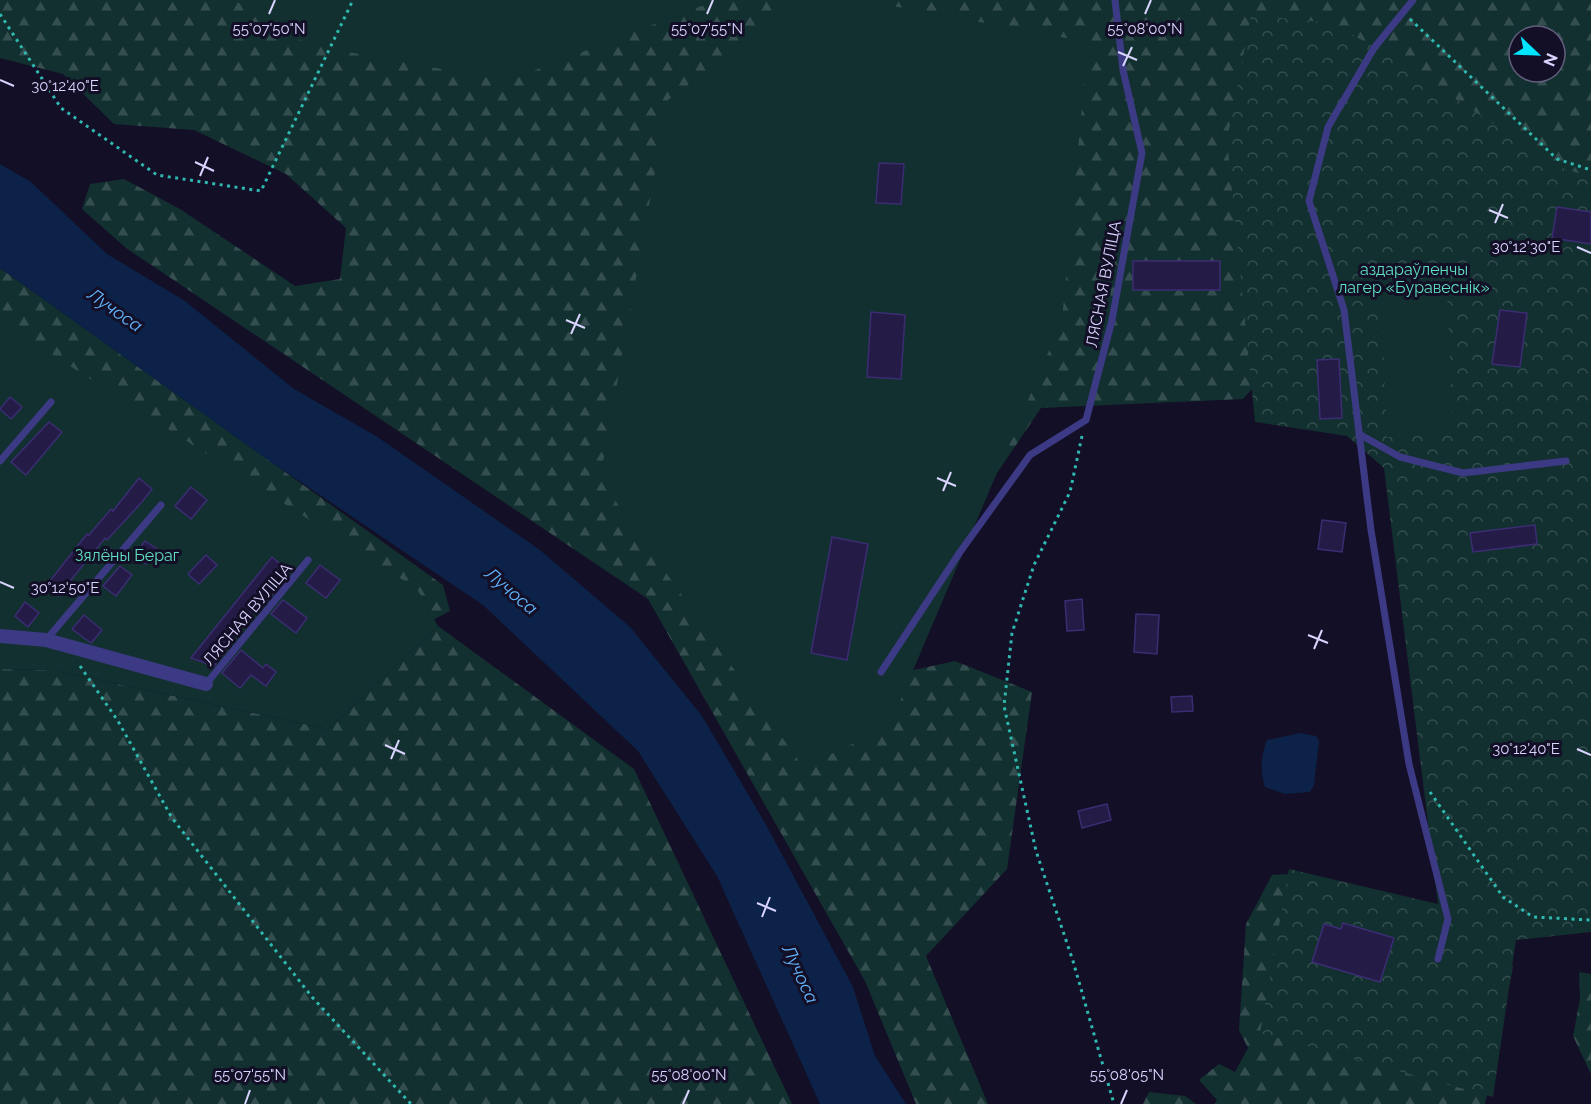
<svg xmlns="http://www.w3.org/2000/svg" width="1591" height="1104" font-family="Raleway,sans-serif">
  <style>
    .forest { fill: url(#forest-firs); fill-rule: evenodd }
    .park { fill: url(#park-crowns) }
    .garden { fill: #12302f }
    .water { fill: #0c2248 }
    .building { fill: #241b47; stroke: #3b2d73; stroke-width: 1.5 }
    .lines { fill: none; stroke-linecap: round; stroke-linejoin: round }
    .path { stroke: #2fb8b0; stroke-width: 3; stroke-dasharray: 3 4.5; stroke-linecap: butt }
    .lane { stroke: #3d3a85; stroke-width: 7 }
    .street { stroke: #3d3a85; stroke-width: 14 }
    .ticks { fill: none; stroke: #d9d4ff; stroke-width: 2 }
    .labels { text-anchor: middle; stroke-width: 6; stroke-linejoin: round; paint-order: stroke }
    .park-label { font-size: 16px; fill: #5fe0c0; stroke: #130f26 }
    .street-label { font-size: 16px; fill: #d9d4ff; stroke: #130f26 }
    .water-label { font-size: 18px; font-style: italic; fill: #62b6ff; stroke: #130f26 }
    .ticks-label { font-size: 15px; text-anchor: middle; fill: #d9d4ff; stroke: #130f26; stroke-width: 6; stroke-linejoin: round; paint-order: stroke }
  </style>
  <defs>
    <pattern id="forest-firs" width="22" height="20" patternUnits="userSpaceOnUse" patternTransform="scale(1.5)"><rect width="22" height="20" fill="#12302f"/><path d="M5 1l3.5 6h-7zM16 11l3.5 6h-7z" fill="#344d4e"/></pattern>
    <pattern id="park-crowns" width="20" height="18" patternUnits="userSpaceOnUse" patternTransform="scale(1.5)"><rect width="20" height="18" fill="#12302f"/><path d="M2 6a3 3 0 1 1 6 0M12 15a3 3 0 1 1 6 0" fill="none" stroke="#344d4e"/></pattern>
  </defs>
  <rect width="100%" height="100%" fill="#130f26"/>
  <g class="forest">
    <path d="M0,0H1591V420L1316,317L1243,399L1041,408L978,501L863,681L955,661L1032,692L1007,869L926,956L988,1104H916L865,981L648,599L126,248L82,209L90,184L124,179L180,209L295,286L340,279L346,228L286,174L194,130L114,124L63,74L0,58ZM1519,36H1555V72H1519Z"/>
    <path d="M0,268L443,585L450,611L421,626L0,373Z"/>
    <path d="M438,626L634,769L792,1104H0V669L53,670L328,729Z"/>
    <path d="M1306,873L1498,943L1513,967L1485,1104H1215L1217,1100L1199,1080L1219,1064L1235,1072L1248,1048L1239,1030L1246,924L1272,875Z"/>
    <path d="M1579,972L1591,974V1074L1573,1036L1580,999Z"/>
    <path d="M1149,1092L1185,1096L1196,1104H1143Z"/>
  </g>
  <path class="park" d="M1251,15L1332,23L1395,59L1559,167L1591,177V932L1516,940L1493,1097L1260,1033L1289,869L1438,904L1384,468L1347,436L1255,422L1227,140Z"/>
  <g class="garden">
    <path d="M234,0H717L507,81L310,45Z"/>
    <path d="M802,0H860L1088,42L1062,320L889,727L803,767L600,479L668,100Z"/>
    <path d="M1447,292L1453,434L1387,437L1381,295Z"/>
    <path d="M0,321L417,589L438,626L328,729L53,670L0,669Z"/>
  </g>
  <g class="water">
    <path d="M0,164L31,182L107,254L185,301L294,389L376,436L540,550L630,627L702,716L765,823L853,987L875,1056L906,1104H820L717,876L638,751L483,605L265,458L0,268Z"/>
    <path d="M1301,733L1316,736L1319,741L1314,785L1310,792L1285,794L1265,787C1260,773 1261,754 1267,740Z"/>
  </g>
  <g class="building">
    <path d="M879,163L904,164L901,204L876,203Z"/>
    <path d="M1557,207L1591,212V244L1552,238Z"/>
    <rect x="1133" y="261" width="87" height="29"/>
    <path d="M1500,310L1527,313L1520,367L1492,364Z"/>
    <path d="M871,312L905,315L901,379L867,377Z"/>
    <path d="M1339,359L1342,418L1320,419L1317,360Z"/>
    <path d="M10,397L22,407L11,419L0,409Z"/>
    <path d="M49,422L62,432L26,475L11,462Z"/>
    <path d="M139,478L152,489L141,503L107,540L105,538L58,596L45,587L87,534L89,535L111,509L113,511Z"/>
    <path d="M191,487L207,500L191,519L175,506Z"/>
    <path d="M1322,520L1346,523L1342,552L1318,549Z"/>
    <path d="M1535,525L1537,544L1473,552L1470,533Z"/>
    <path d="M832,537L868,544L847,660L811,653Z"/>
    <path d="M145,541L157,549L146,564L134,556Z"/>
    <path d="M206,555L217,565L199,584L188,574Z"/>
    <path d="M272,557L285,568L269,589L274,593L262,607L258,603L228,640L232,643L214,666L191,658Z"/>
    <path d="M320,565L340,580L326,598L306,583Z"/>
    <path d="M120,566L132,575L116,596L103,586Z"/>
    <path d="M1082,599L1084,630L1067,631L1065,601Z"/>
    <path d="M283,600L307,618L296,633L271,614Z"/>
    <path d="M25,602L39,613L28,627L15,616Z"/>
    <path d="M1136,614L1159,615L1157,654L1134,652Z"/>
    <path d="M84,615L102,630L91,643L72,629Z"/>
    <path d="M241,650L263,668L266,664L276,672L266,686L251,675L240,688L222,673Z"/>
    <path d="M1192,696L1193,711L1172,712L1171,697Z"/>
    <path d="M1107,804L1111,820L1082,828L1078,811Z"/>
    <path d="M1343,923L1394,938L1380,982L1312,962L1324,924L1341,929Z"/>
  </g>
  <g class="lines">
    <g class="path">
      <path d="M0,14L61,108L157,175L261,191L353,0"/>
      <path d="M1410,19L1557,159L1591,170"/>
      <path d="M1082,436L1070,492L1034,565L1012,633L1004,706L1036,851L1073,961L1114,1104"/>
      <path d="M80,666L118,721L172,818L312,997L411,1104"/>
      <path d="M1430,792L1503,897L1533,917L1591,920"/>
    </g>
    <g class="lane">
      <path d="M1413,0L1374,48L1328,127L1309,201L1344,310L1371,530L1409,764L1448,919L1438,959"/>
      <path d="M1359,434L1400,457L1463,473L1566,461"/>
      <path d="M0,461L51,402"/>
      <path d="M46,640L161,505"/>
      <path d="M881,672L960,552L1030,455L1086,420L1112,320L1142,153L1123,70L1115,0"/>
      <path d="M206,684L308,560"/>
    </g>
    <path class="street" d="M0,636L46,640L206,684"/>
  </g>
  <path class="ticks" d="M269,14L275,0M707,14L713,0M1145,14L1151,0M1118,52L1137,60M1123,66L1132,47M0,80L14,86M195,162L214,171M200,176L208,157M1489,210L1508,218M1495,223L1503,204M1577,247L1591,253M566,320L585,328M571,334L580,314M937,478L956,486M943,491L951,472M0,582L14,588M1308,635L1328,643M1314,649L1322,630M385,745L405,754M1577,749L1591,755M391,759L399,740M757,903L776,911M762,917L770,897M245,1104L250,1090M683,1104L689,1090M1121,1104L1127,1090"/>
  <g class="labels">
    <g class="park-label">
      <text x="1414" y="275">аздараўленчы<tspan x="1414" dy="18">лагер «Буравеснік»</tspan></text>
      <text x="127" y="561">Зялёны Бераг</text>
    </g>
    <g class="street-label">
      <text transform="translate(1103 284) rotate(-79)" y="6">ЛЯСНАЯ ВУЛІЦА</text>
      <text transform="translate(247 614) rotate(-50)" y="6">ЛЯСНАЯ ВУЛІЦА</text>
    </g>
    <g class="water-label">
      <text transform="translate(115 310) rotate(35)" y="6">Лучоса</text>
      <text transform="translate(511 591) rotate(40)" y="6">Лучоса</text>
      <text transform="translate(800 974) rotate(65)" y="6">Лучоса</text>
    </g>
  </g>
  <g class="ticks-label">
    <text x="269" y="34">55°07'50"N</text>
    <text x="707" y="34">55°07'55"N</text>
    <text x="1145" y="34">55°08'00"N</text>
    <text x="65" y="91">30°12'40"E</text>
    <text x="1526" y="252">30°12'30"E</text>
    <text x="65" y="593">30°12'50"E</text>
    <text x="1526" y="754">30°12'40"E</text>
    <text x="250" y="1080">55°07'55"N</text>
    <text x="689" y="1080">55°08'00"N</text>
    <text x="1127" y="1080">55°08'05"N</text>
  </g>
  <g transform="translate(1537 54) rotate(113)"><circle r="28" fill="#130f26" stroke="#625e7d" stroke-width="1.5"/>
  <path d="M0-4.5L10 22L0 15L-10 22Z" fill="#00e5ff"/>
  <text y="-9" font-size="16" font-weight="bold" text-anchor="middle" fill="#d9d4ff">N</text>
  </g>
</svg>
